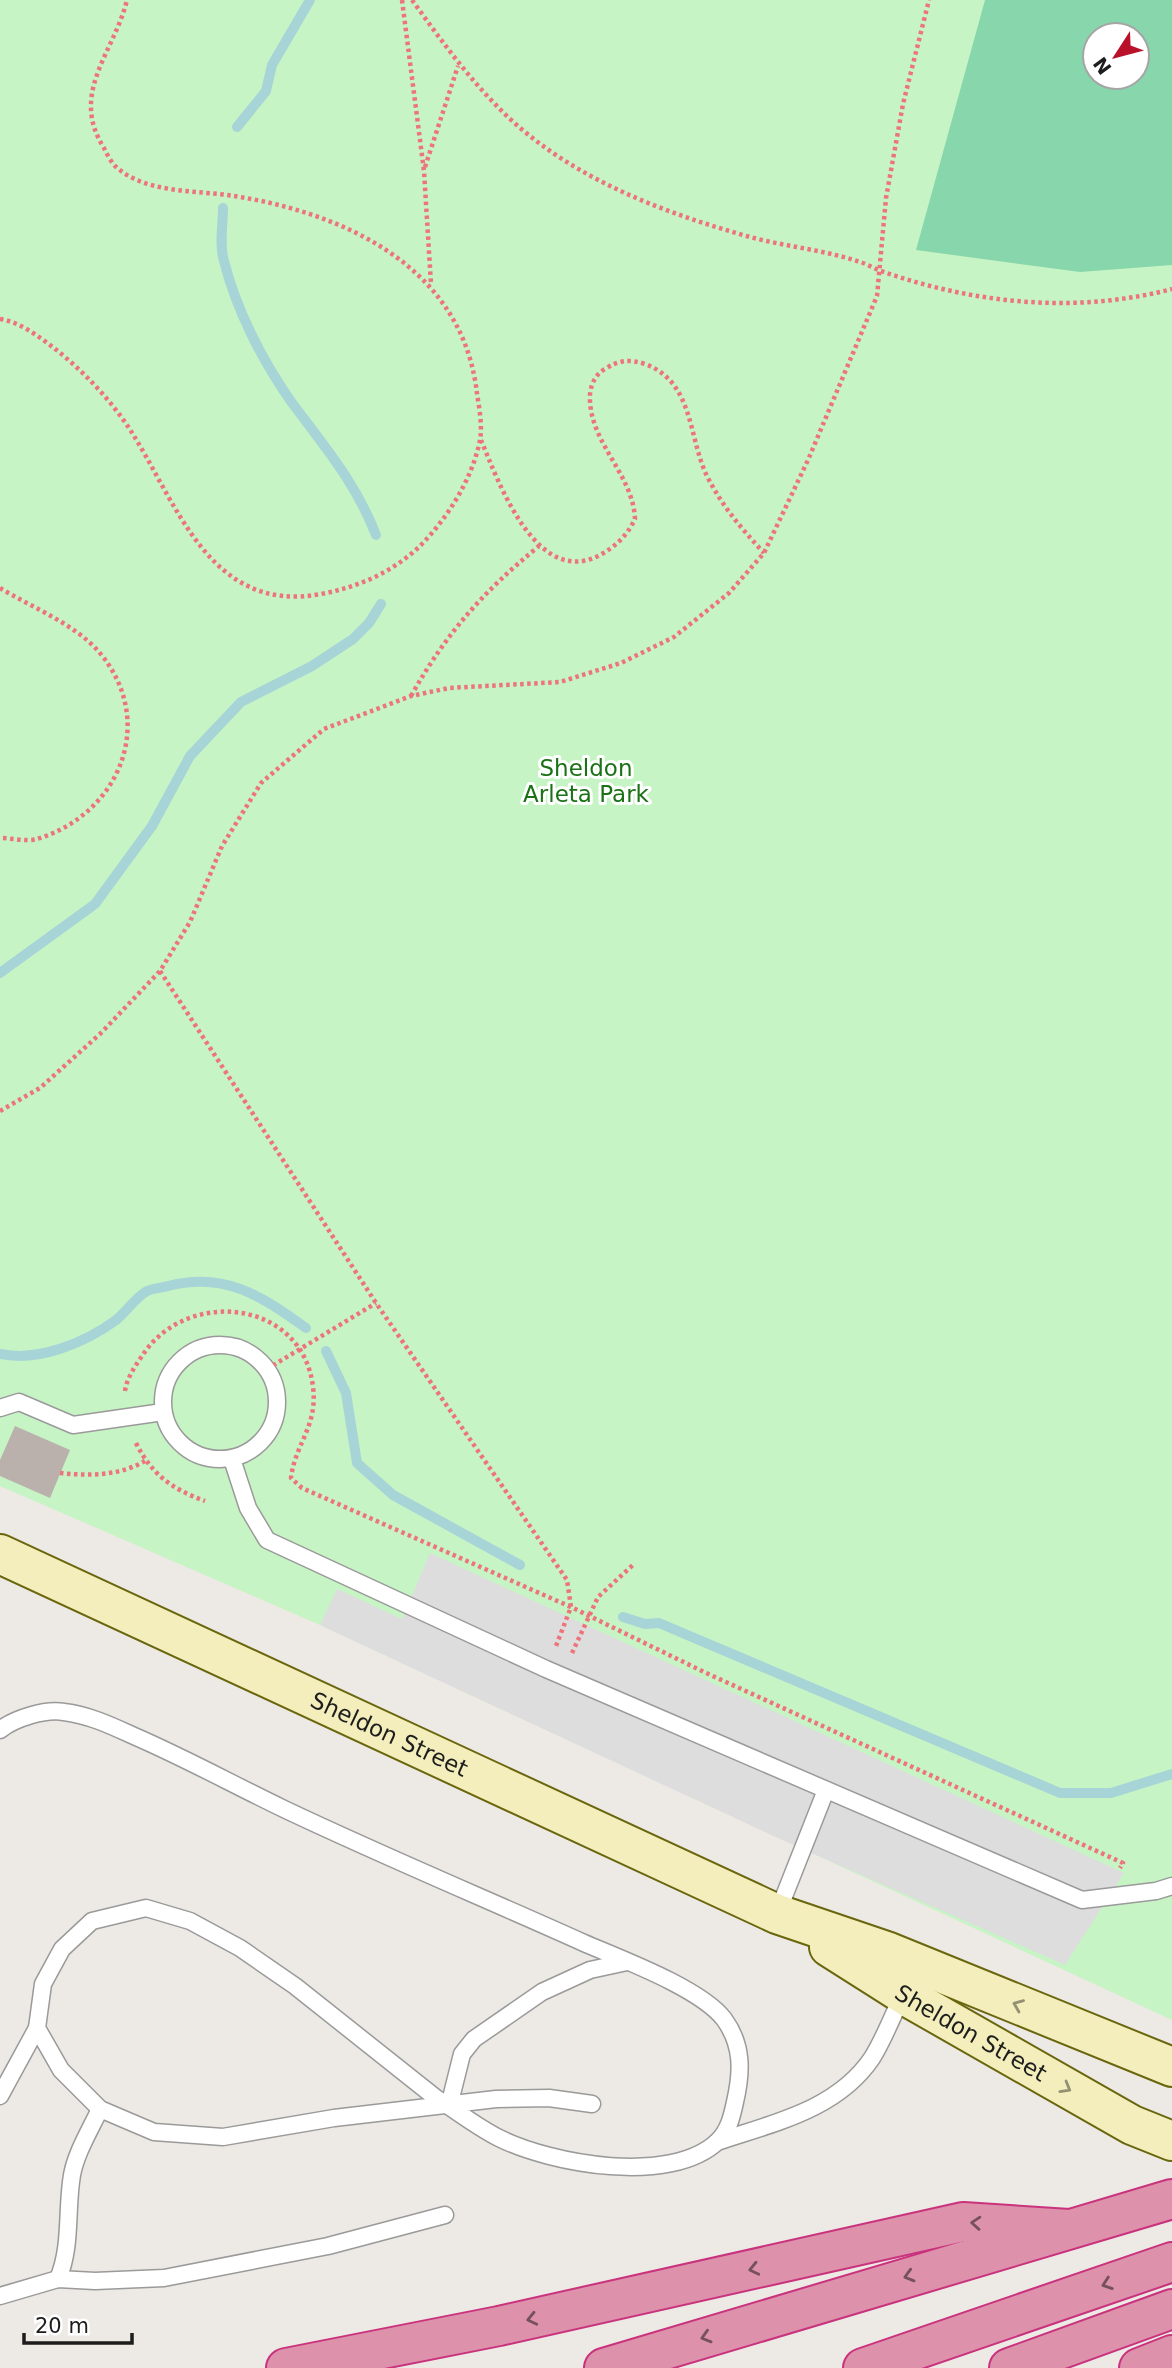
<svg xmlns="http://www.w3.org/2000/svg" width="1172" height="2368" font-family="'DejaVu Sans',sans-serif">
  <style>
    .park { fill: #c7f4c4; fill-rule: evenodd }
    .pitch { fill: #88d6ac; fill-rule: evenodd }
    .parking { fill: #ddd }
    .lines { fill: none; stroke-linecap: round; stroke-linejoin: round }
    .stream { stroke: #a7d4d7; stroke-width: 10 }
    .building { fill: #bab1ad }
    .lane-casing { stroke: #9a9a9a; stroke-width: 19 }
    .secondary-casing { stroke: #6a660e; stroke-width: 42 }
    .highway-casing { stroke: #c9337d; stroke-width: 42 }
    .path { stroke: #ed747a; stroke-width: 4.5; stroke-dasharray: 3.5 3.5; stroke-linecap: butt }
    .lane { stroke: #fff; stroke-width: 16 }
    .secondary { stroke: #f3eebb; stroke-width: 38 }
    .highway { stroke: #de91ab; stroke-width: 38 }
    .oneway { stroke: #939074 }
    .oneway2 { stroke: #74515d }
    .labels { text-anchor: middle; stroke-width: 6; stroke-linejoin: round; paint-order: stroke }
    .park-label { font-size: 23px; fill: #1b7115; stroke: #fff }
    .street-label { font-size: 23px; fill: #1d1d1d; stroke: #fff }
  </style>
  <rect width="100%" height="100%" fill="#ede9e4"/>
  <path class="park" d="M0,0H1172V2020L320,1625L0,1486ZM1095,35H1137V77H1095Z"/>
  <path class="pitch" d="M985,0H1172V265L1080,272L916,250ZM1095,35H1137V77H1095Z"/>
  <path class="parking" d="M430,1553L1124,1873L1065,1965L780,1839L320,1625L337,1589L402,1619Z"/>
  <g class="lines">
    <g class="stream">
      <path d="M237,127L266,91L272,65L310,0"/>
      <path d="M223,208C223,224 219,245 224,261C236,309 262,360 290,400C323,445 355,481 376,535"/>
      <path d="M0,973L95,904L152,826L190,756L241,702L312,666L353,639L369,623L381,604"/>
      <path d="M326,1351L346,1393L357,1463L393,1495L520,1565"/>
      <path d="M0,1354C38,1362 85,1343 116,1320C126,1312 135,1298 147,1291C153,1288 162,1288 168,1286C225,1271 261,1296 306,1328"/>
      <path d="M623,1617L645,1624L659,1623L1060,1793H1111L1172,1774"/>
    </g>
  </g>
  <path class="building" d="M15,1426L70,1450L50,1498L0,1476V1460Z"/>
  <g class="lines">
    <g class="lane-casing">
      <g id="lane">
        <circle cx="220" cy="1402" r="57"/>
        <path d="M0,1408L19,1402L73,1425L163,1412"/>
        <path d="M232,1459L248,1508L267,1540L546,1669L1082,1900L1156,1891L1172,1886"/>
        <path d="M0,1730C15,1718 45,1709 64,1712C89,1715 112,1726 134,1736C185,1758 234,1785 284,1809C383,1856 484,1898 584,1943C621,1959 700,1988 724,2019C743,2045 742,2072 735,2102C732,2116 729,2130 718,2141C671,2186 551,2164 499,2138C477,2127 457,2111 436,2098L295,1986L240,1948L190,1921L146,1908L92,1921L62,1949L43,1984L37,2028L61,2070L100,2109L154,2132L223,2137L334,2118L496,2099L549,2098L592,2104"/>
        <path d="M777,1914L826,1790"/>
        <path d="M0,2096L37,2028"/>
        <path d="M449,2106L462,2054L474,2039L542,1992L590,1970L627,1962"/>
        <path d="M717,2142C773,2123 837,2110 872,2058C884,2039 893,2015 903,1994"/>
        <path d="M58,2279C72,2246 66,2210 72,2175C76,2153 90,2130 100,2109"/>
        <path d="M0,2296L58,2279L95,2281L164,2278L328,2246L445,2215"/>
      </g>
    </g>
    <g class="secondary-casing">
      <g id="secondary">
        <path id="s1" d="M0,1554L777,1914L889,1952L1172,2067"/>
        <path id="s2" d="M829,1947L911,1999L1132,2125L1172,2141"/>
      </g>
    </g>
    <g class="highway-casing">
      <g id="highway">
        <path d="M286,2368L499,2326L963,2222L1069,2229"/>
        <path d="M604,2368L1172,2199"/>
        <path d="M863,2368L1172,2262"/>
        <path d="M1009,2368L1172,2309"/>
        <path d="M1139,2368L1172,2355"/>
      </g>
    </g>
    <g class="path">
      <path d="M402,0L424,171L431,284"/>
      <path d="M412,0C438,36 463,71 494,103C560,173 652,209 743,235C780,246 820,249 857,261C865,263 873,268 881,271C975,304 1076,314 1172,289"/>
      <path d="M425,167L458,66"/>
      <path d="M0,319C20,322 38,336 54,348C83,371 109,398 129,428C177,502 209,615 321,594C358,587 391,573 419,547C447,519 472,480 480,440C483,423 478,403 476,386C458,265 343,213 234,196C197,190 145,194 115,166C111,162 107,154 104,148C69,93 114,53 127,0"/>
      <path d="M481,440C498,481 536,587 598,556C614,548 627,536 635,519C633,475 592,445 590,401C589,388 594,375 605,369C619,360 630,359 645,364C694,382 688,437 707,476C722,506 741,528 764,553"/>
      <path d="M0,588C31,607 75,624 99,652C158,721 120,814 37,839C27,842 11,838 0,838"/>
      <path d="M411,696C447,632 483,592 539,546"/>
      <path d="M160,971L376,1303L567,1580L571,1607L556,1646"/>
      <path d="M0,1111L40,1088L101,1033L160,971L190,922L222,846L261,783L324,729L411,696L449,688L560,682L621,663L674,637L729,593L764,553L808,460L877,296L886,198L903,104L929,0"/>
      <path d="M267,1369L376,1303"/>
      <path d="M125,1391C127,1377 136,1365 144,1353C190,1287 303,1301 313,1387C318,1426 295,1444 291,1478L302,1488L571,1607L704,1672L1123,1863L1120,1868"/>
      <path d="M136,1443C152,1475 172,1489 205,1501"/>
      <path d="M60,1473C89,1476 119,1476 145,1461"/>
      <path d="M572,1653L598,1597L634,1564"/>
    </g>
    <use href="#lane" class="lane"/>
    <use href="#secondary" class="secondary"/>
    <use href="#highway" class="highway"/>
  </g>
  <defs><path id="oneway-chevron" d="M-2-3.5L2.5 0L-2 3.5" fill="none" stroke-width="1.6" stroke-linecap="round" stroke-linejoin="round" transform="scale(1.75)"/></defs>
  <g class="oneway">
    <use href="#oneway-chevron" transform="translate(1018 2005) rotate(-158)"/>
    <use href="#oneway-chevron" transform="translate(1066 2088) rotate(30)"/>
  </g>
  <g class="oneway2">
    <use href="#oneway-chevron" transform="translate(976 2223) rotate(-176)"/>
    <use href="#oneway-chevron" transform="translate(754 2269) rotate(167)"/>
    <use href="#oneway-chevron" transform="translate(909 2276) rotate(164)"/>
    <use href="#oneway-chevron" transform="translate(1107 2284) rotate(161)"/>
    <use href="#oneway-chevron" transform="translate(532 2319) rotate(167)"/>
    <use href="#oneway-chevron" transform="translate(706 2337) rotate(163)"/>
  </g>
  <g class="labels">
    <g class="park-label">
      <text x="586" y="776">Sheldon<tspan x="586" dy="26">Arleta Park</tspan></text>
    </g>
    <g class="street-label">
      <text dy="8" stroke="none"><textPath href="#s1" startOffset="429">Sheldon Street</textPath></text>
      <text dy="8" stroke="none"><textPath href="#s2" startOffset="166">Sheldon Street</textPath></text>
    </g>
  </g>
  <g transform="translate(1116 56) rotate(234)"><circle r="33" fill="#ffffff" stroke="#a5a5a5" stroke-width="2"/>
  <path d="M0-5L12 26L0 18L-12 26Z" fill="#b9112a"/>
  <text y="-10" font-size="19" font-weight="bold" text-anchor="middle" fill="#1d1d1d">N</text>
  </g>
  <path d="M24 2333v10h108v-10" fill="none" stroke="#1d1d1d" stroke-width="3.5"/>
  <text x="35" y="2333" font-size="21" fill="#1d1d1d" stroke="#ffffff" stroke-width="5" paint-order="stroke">20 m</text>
</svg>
